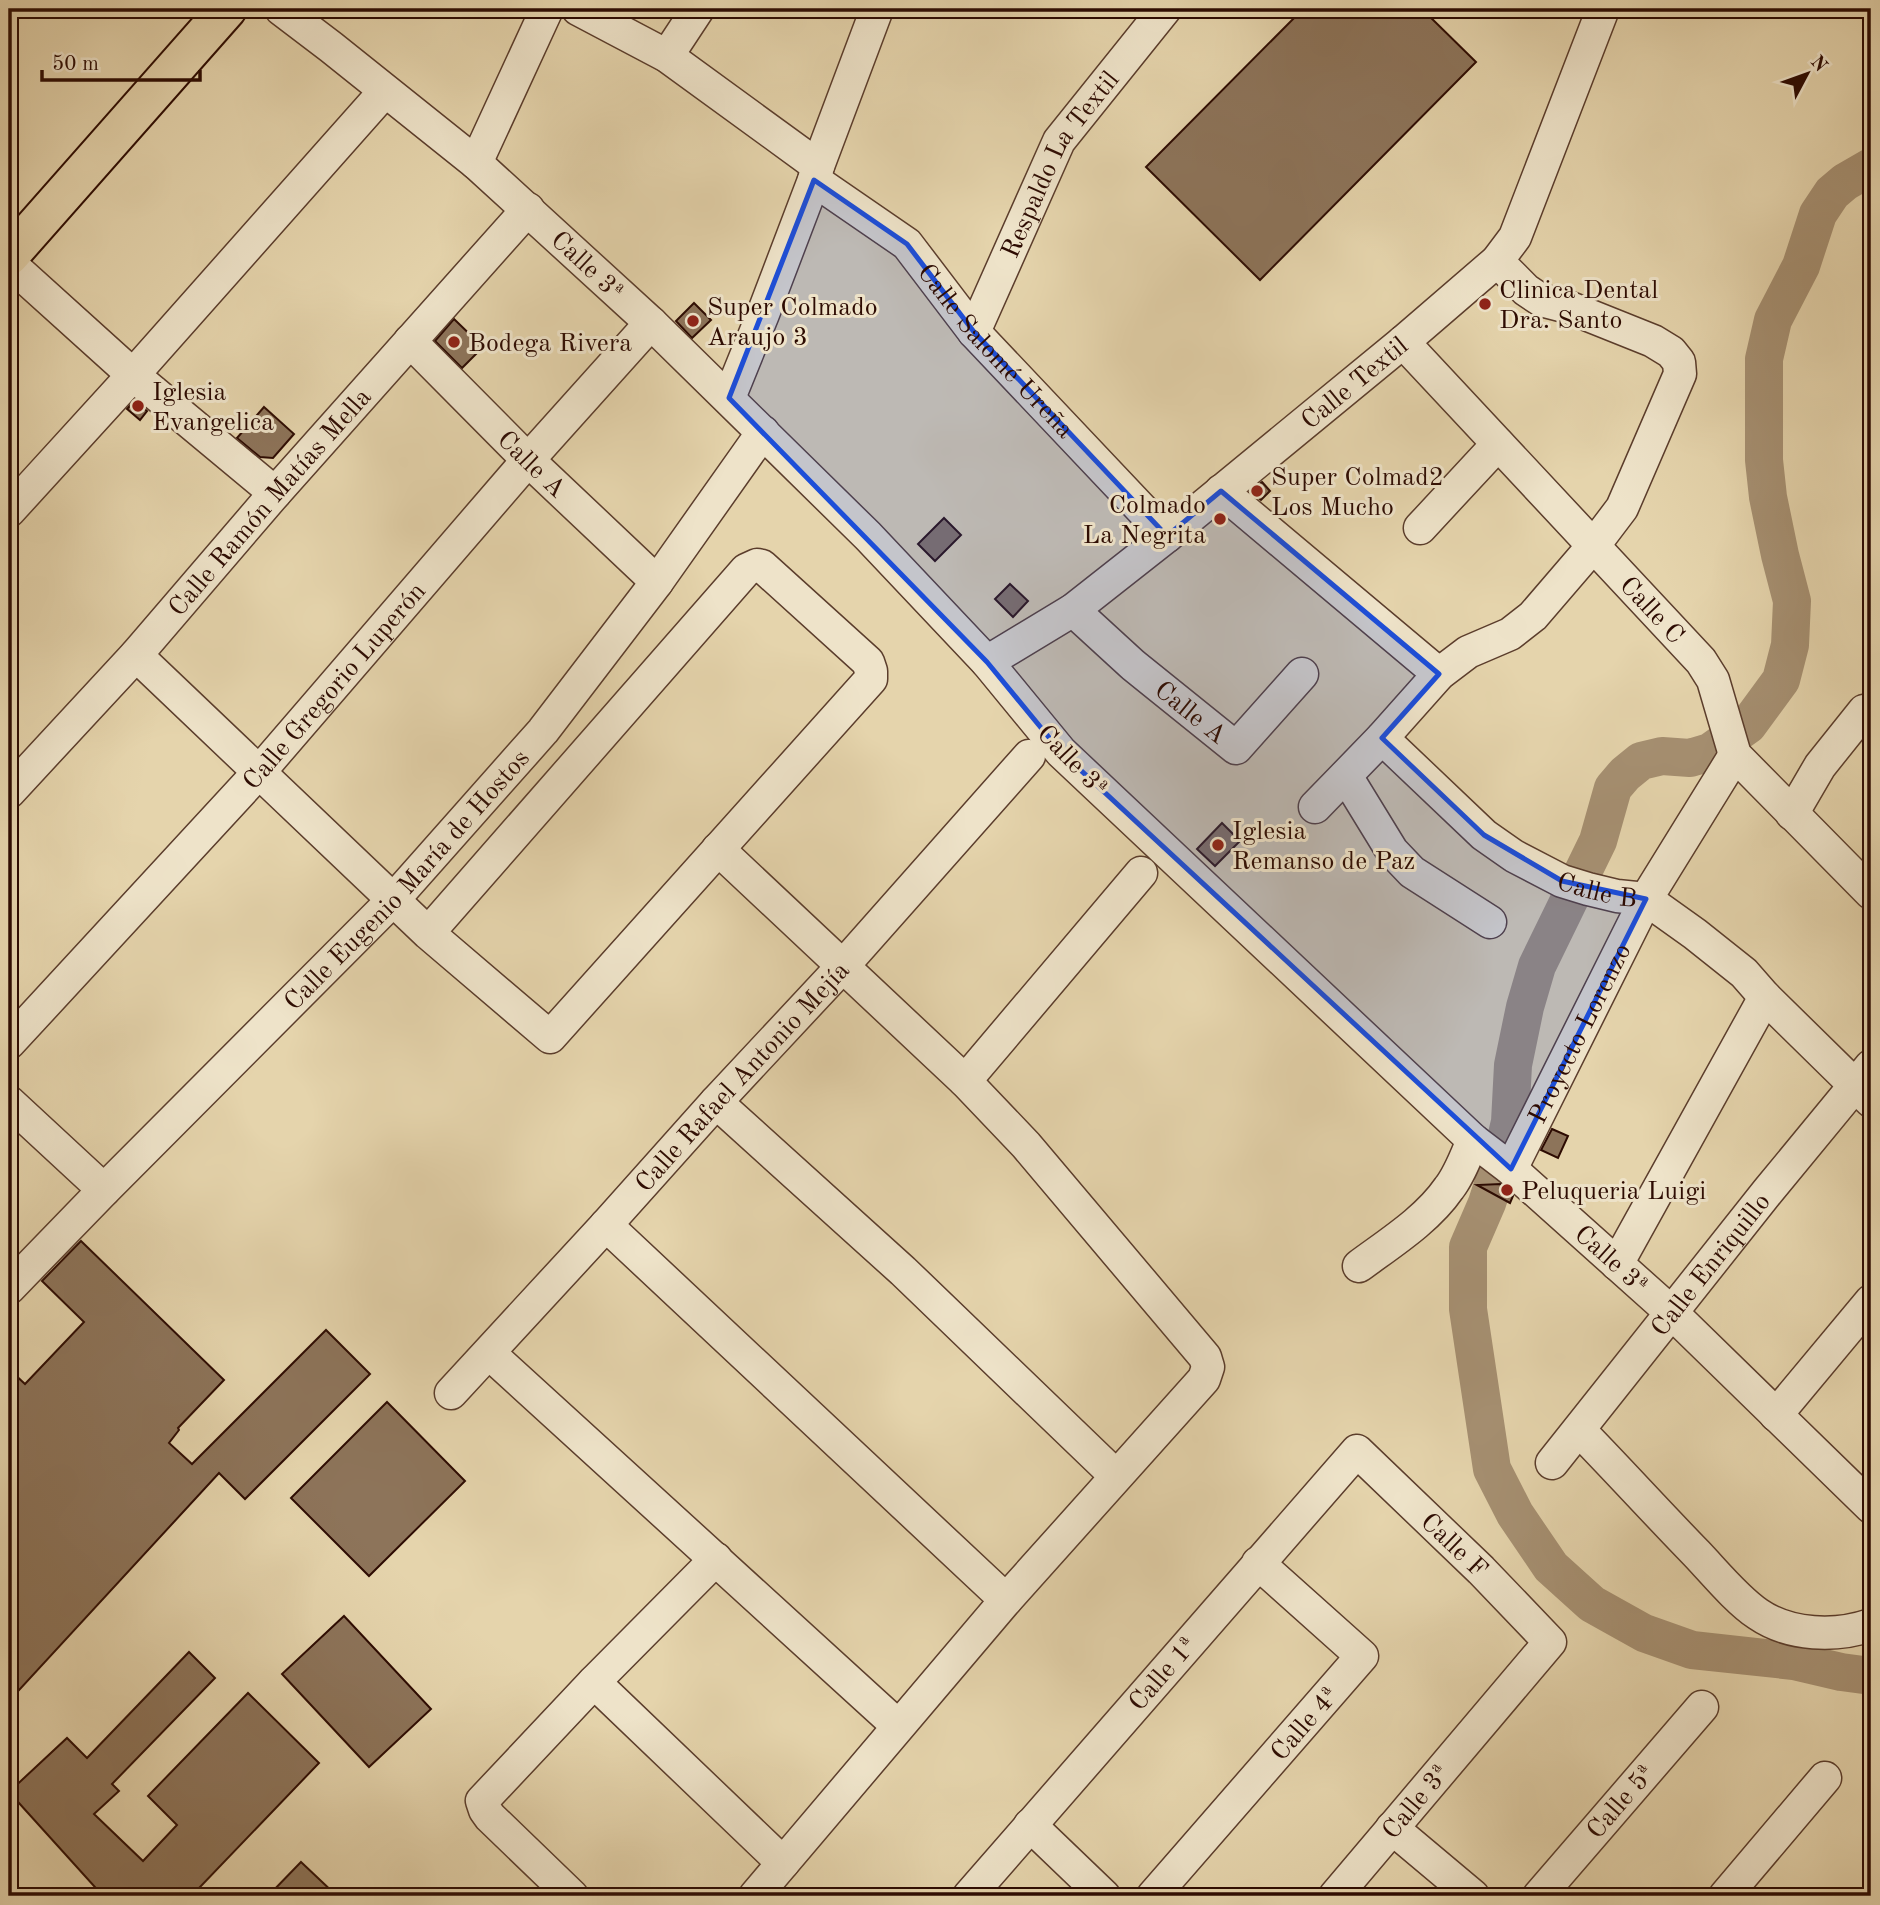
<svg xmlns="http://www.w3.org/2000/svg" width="1880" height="1905" font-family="'Old Standard TT',serif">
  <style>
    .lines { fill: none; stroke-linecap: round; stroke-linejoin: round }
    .river { stroke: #a69072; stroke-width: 38 }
    .building { fill: #8d745a; stroke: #2d0b02; stroke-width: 2 }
    .minor-casing { stroke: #5b3d2c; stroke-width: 35 }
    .major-casing { stroke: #2d0b02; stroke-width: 42 }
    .minor { stroke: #eee3c9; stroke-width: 32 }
    .major { stroke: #e5d4ac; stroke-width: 38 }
    .marked { fill: #1d4ed8; fill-opacity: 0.2; stroke: #1d4ed8; stroke-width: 5; stroke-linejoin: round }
    .poi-dot { fill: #8f2418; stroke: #eee3c9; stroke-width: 2.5 }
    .labels { text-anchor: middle; stroke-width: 6; stroke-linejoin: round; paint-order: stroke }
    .street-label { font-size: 26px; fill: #2d0b02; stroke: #eee3c9 }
    .poi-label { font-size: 26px; fill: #2d0b02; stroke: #eee3c9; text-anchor: start }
  </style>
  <rect width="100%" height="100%" fill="#e5d4ac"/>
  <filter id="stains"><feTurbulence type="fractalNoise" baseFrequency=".00286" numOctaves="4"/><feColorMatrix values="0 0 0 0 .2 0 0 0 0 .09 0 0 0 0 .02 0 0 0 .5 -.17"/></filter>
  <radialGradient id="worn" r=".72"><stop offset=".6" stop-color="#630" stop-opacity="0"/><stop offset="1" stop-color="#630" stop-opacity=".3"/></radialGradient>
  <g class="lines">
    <path class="river" d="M1871,167L1845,182L1832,193L1818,214L1801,266L1773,320L1764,359V460L1768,497L1780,555L1792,601L1790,645L1781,680L1748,725L1710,752L1690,758L1662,756L1641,761L1625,774L1613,788L1598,841L1537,966L1525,1007L1513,1065L1510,1122L1501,1160L1487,1203L1468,1247V1309L1492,1469L1515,1514L1551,1567L1592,1604L1644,1633L1692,1650L1794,1661L1841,1672L1871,1676"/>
  </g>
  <g class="building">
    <path d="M1303,9H1422L1476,62L1260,280L1146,167Z"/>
    <path d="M694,303L711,320L692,338L676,321Z"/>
    <path d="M454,319L483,347L462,368L435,341Z"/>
    <path d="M135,400L147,411L140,420L127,409Z"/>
    <path d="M264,407L294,434L273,458L260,457L237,438Z"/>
    <path d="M1262,482L1270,491L1261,500L1250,491Z"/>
    <path d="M944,518L961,535L935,561L918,544Z"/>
    <path d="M1010,584L1028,601L1013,617L995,599Z"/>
    <path d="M1222,823L1240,841L1215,866L1197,849Z"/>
    <path d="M1552,1129L1568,1136L1558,1158L1541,1150Z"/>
    <path d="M1501,1184L1513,1196L1510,1203L1477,1185Z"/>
    <path d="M81,1241L224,1380L178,1428L179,1430L169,1443L192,1464L326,1330L370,1374L245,1499L219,1473L9,1701V1369L25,1384L84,1322L42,1281Z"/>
    <path d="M387,1402L465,1481L369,1576L291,1498Z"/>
    <path d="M344,1616L431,1709L369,1767L282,1674Z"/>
    <path d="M189,1652L215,1678L112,1784L119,1791L94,1814L143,1861L177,1825L148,1796L248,1693L319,1763L200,1887L209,1896H103L9,1792L67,1738L87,1758Z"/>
    <path d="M301,1862L337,1896H268Z"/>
  </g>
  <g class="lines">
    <g class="minor-casing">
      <g id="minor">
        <path d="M281,9L331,47L476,163L651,323L868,536L987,662L1061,752L1473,1140L1511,1169L1672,1313L1871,1507"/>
        <path d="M578,9L667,56L818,166"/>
        <path d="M667,56L698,9"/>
        <path d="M476,163L547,9"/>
        <path id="s1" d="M814,180L907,244L974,332L1167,536"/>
        <path d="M9,263L133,375L275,493"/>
        <path id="s2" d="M974,332L1059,141L1165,9"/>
        <path id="s3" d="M410,341L528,460L657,582"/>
        <path id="s4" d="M1403,342L1701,661L1713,680L1735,755L1871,893"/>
        <path d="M729,398L763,314L814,180L818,166L877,9"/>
        <path d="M1221,491L1439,674"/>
        <path d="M9,511L133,375L385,91"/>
        <path d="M1420,528L1498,444"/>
        <path id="s5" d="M1073,610L1133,665L1236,748L1302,674"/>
        <path d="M136,655L428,933L550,1037L871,679V671L868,662L762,566L757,565L746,570L428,933"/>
        <path id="s6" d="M987,662L1073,610L1167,536L1403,342L1497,261L1515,237L1603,9"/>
        <path id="s7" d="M1382,738L1484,835L1514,856L1562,881L1588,889L1617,896L1646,899L1695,934L1744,973L1765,997L1871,1101"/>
        <path d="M1346,776L1392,851L1412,872L1490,922"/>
        <path id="s8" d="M9,792L136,655L275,493L528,209"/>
        <path d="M1315,807L1382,738L1439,674L1468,652L1510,634L1533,616L1594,545L1622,508L1680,374L1679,362L1671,352L1653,341L1568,307L1541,300L1526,290L1497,261"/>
        <path d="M1792,814L1820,766L1864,711"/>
        <path d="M718,849L965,1081L1026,1145L1205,1357L1208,1367L1204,1379L1006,1600L755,1896"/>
        <path id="s9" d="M9,1043L260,771L528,460L651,323"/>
        <path d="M965,1081L1141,873"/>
        <path d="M9,1102L104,1190"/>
        <path d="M716,1102L903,1271L1116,1476"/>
        <path id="s10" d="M1511,1169L1646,899L1735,755"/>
        <path d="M606,1225L1006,1600"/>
        <path d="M1617,1264L1765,997"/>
        <path d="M1359,1266C1390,1243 1427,1220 1449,1188C1460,1174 1466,1156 1473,1140"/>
        <path id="s11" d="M9,1288L104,1190L394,899L543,731L657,582L763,432"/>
        <path d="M489,1353L898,1726"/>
        <path id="s12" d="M451,1393L606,1225L716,1102L842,967L1029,756"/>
        <path d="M1776,1415L1871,1301"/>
        <path d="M1579,1430C1619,1471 1657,1513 1697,1554C1715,1573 1737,1600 1758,1614C1790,1636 1836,1637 1871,1625"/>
        <path id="s13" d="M1552,1463L1768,1191L1871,1066"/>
        <path d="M594,1682L783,1863"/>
        <path d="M1030,1825L1104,1896"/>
        <path d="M1392,1828L1473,1896"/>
        <path d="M572,1896L490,1817L485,1810L482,1801L594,1682L716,1559"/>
        <path id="s14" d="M969,1896L1357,1451L1481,1570L1550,1642L1335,1896"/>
        <path d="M1153,1896L1362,1656L1258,1563"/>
        <path d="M1539,1896L1702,1707"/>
        <path d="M1725,1896L1825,1778"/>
      </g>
    </g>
    <g class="major-casing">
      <path id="major" d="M9,256L227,9"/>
    </g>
    <use href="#minor" class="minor"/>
    <use href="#major" class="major"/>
  </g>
  <path class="marked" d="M814,180L907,244L974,332L1167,536L1221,491L1439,674L1382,738L1484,835L1562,881L1646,899L1511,1169L1061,752L987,662L729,398Z"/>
  <g class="poi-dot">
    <circle cx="1485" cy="304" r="7"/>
    <circle cx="693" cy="321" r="7"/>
    <circle cx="454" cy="342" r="7"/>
    <circle cx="138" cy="406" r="7"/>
    <circle cx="1257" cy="491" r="7"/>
    <circle cx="1220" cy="519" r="7"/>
    <circle cx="1218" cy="845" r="7"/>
    <circle cx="1507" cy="1190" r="7"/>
  </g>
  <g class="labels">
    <g class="street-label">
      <text dy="9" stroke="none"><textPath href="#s2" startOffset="189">Respaldo La Textil</textPath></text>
      <text transform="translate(588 265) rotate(43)" y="9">Calle 3ª</text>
      <text dy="9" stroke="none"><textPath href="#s1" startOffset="252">Calle Salomé Ureña</textPath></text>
      <text dy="9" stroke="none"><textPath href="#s6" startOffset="462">Calle Textil</textPath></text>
      <text dy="9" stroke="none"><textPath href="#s3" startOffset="173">Calle A</textPath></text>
      <text dy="9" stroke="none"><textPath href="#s8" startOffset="390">Calle Ramón Matías Mella</textPath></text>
      <text dy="9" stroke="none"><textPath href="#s4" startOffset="366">Calle C</textPath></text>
      <text dy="9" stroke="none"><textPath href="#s9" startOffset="483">Calle Gregorio Luperón</textPath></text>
      <text dy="9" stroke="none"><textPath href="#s5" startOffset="156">Calle A</textPath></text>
      <text transform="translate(1073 760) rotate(46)" y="9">Calle 3ª</text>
      <text dy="9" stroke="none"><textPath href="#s11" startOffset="570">Calle Eugenio María de Hostos</textPath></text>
      <text dy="9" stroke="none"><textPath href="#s7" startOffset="268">Calle B</textPath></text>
      <text dy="9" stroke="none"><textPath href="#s10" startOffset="152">Proyecto Lorenzo</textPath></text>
      <text dy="9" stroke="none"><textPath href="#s12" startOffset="430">Calle Rafael Antonio Mejía</textPath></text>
      <text transform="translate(1612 1259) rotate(42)" y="9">Calle 3ª</text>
      <text dy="9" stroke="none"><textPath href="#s13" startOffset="254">Calle Enriquillo</textPath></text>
      <text dy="9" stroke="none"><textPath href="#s14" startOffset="726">Calle F</textPath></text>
      <text transform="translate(1162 1673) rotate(-49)" y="9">Calle 1ª</text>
      <text transform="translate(1304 1723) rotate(-49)" y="9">Calle 4ª</text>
      <text transform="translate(1415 1801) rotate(-50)" y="9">Calle 3ª</text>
      <text transform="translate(1620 1801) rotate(-49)" y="9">Calle 5ª</text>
    </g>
    <g class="poi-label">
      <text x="1499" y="298">Clinica Dental<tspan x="1499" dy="30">Dra. Santo</tspan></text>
      <text x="707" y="315">Super Colmado<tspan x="707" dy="30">Araujo 3</tspan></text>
      <text x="468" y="351">Bodega Rivera</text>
      <text x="152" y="400">Iglesia<tspan x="152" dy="30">Evangelica</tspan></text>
      <text x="1271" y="485">Super Colmad2<tspan x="1271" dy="30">Los Mucho</tspan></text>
      <text x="1206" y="513" text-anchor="end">Colmado<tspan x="1206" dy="30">La Negrita</tspan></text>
      <text x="1232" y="839">Iglesia<tspan x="1232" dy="30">Remanso de Paz</tspan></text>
      <text x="1521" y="1199">Peluqueria Luigi</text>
    </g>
  </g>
  <rect width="1880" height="1905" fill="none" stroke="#e5d4ac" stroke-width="35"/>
  <rect x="10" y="10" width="1859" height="1884" fill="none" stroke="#2d0b02" stroke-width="3.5"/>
  <rect x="18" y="18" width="1845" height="1870" fill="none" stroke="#2d0b02" stroke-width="2"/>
  <g transform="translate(1807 74) rotate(49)" stroke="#eee3c9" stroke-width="5" paint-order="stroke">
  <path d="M0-5L12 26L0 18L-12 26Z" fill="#2d0b02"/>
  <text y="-10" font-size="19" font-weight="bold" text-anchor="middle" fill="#2d0b02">N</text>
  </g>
  <path d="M42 70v10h158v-10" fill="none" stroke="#2d0b02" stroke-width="3.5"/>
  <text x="52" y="70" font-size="21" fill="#2d0b02" stroke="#eee3c9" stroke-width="5" paint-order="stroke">50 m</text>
  <rect width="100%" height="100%" filter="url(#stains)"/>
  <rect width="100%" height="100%" fill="url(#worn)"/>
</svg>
